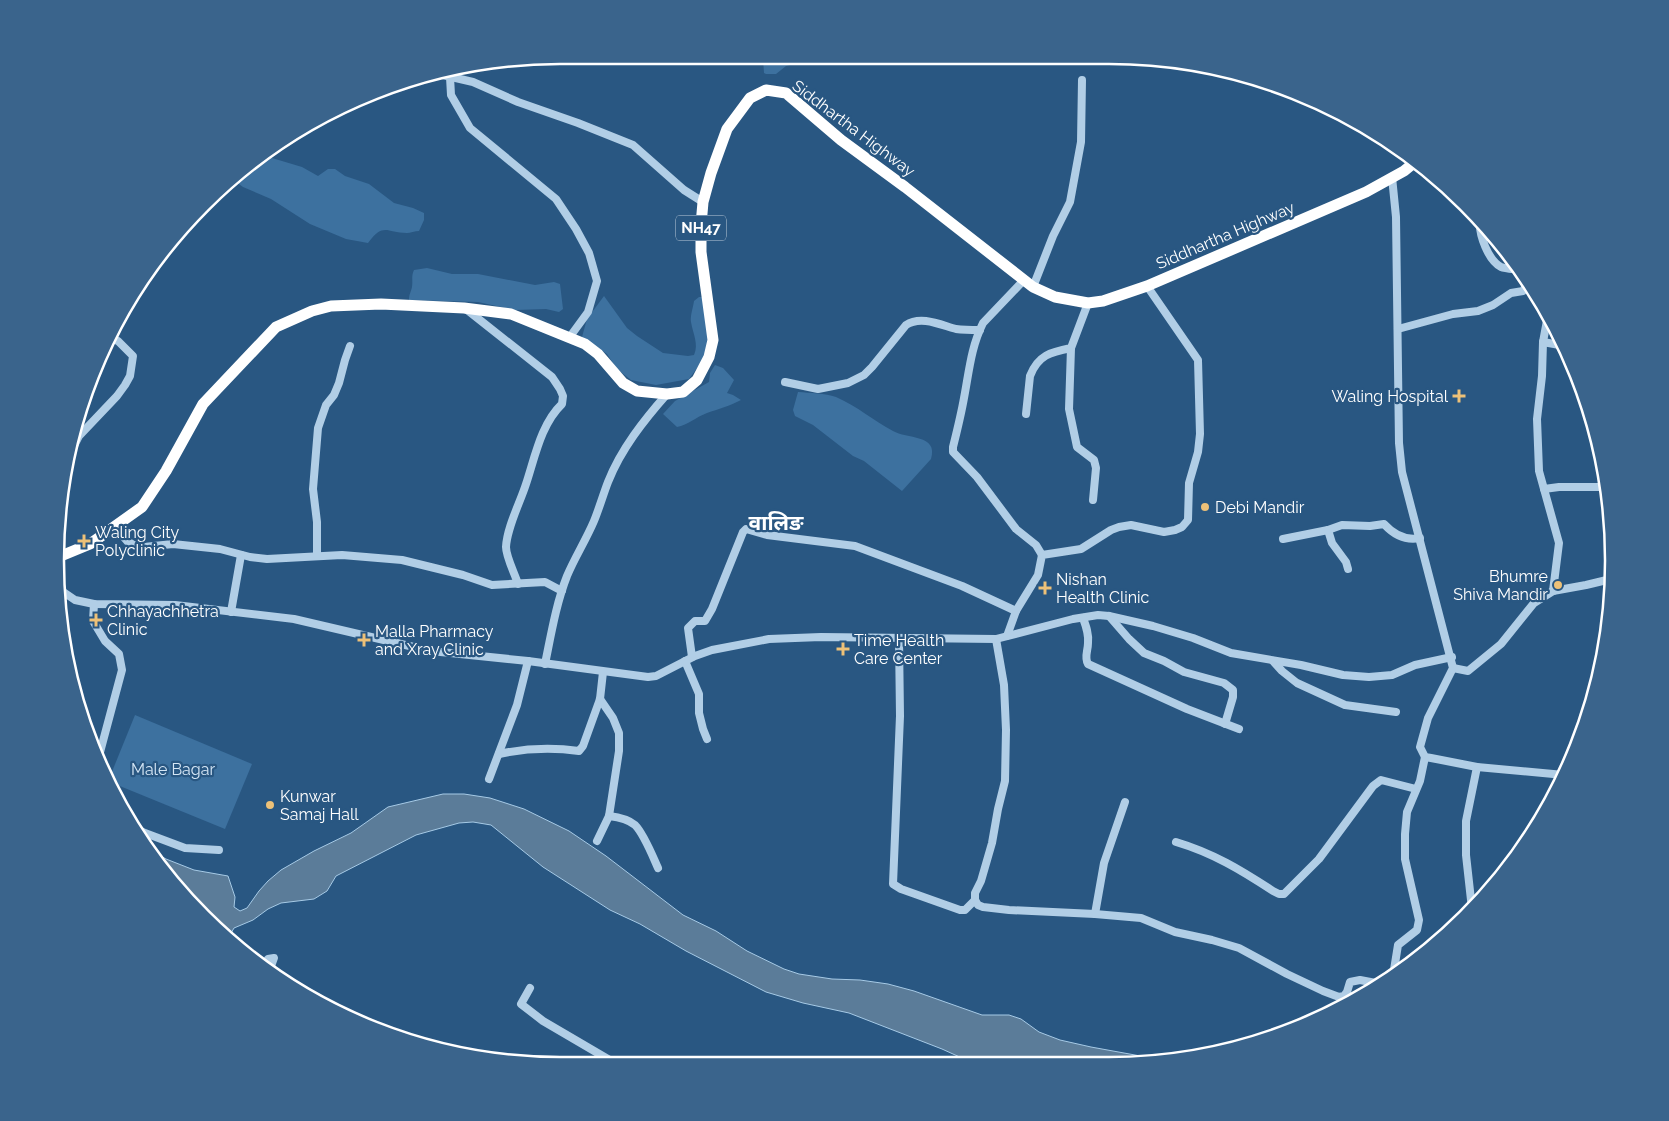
<svg xmlns="http://www.w3.org/2000/svg" width="1669" height="1121" font-family="Raleway,'Noto Sans Devanagari',sans-serif">
  <style>
    .green { fill: #3d719f }
    .water { fill: #5b7c99; stroke: #a6cae6 }
    .lines { fill: none; stroke-linecap: round; stroke-linejoin: round }
    .minor { stroke: #b1cee6; stroke-width: 8 }
    .highway { stroke: #fff; stroke-width: 11 }
    .poi-dot { fill: #edc178; stroke: #295782; stroke-width: 2 }
    .labels { text-anchor: middle; stroke-width: 4.5; stroke-linejoin: round; paint-order: stroke }
    .shield { fill: #295782; stroke: #bfcdda; stroke-width: 1 }
    .shield-label { font-size: 15px; font-weight: bold; fill: #fff }
    .street-label { font-size: 16px; fill: #fff; stroke: #295782 }
    .poi-label { font-size: 16px; fill: #fff; stroke: #295782; text-anchor: start }
    .park-label { font-size: 16px; fill: #d5e6f5; stroke: #295782 }
    .district-label { font-size: 21px; font-weight: bold; fill: #fff; stroke: #295782 }
    .rim { fill: none; stroke: #fff; stroke-width: 2.5 }
  </style>
  <rect width="100%" height="100%" fill="#295782"/>
  <g class="green">
    <path d="M763,59H814L786,66L776,74H766L764,73Z"/>
    <path d="M262,155L302,167L318,176L328,169H335L345,176L369,184L394,203L413,208L424,213V220L419,231C415,231 410,233 407,233C386,233 384,222 368,243L346,239L310,224L271,199L243,187L232,179Z"/>
    <path d="M427,268L452,274H478L535,285L554,282L560,284L563,309L559,312L546,309L515,310L478,302L409,300C409,294 411,292 412,287C413,280 411,276 414,270Z"/>
    <path d="M604,296L627,328L637,336L663,353L688,356L694,355C699,344 693,334 691,322C690,316 693,308 694,301L699,297H705L709,347L708,353L689,379L656,385L631,380L617,369L607,354L582,337L587,319Z"/>
    <path d="M715,365L723,368L734,380L727,393L733,395L741,400C730,406 718,409 707,413C696,417 688,425 677,427L663,414L675,401L709,382L710,373Z"/>
    <path d="M798,392C810,393 825,393 836,397C857,406 874,421 893,431C906,439 939,434 931,459L902,491L864,461L853,456L813,425L795,416L793,410Z"/>
    <path d="M135,715L252,764L225,829L110,782L109,779Z"/>
  </g>
  <path class="water" d="M443,794H464L490,798L524,809L569,831L606,856L683,915L716,931L747,951L784,969L799,974L832,979L860,980L888,984L914,991L982,1015H1009L1021,1019L1039,1032L1060,1040L1091,1047L1168,1061L1141,1065L975,1064L942,1049L849,1013L803,1003L766,992L686,951L640,924L610,910L543,867L491,825L473,822L459,823L416,835L336,876L327,891L314,899L281,903L268,909L253,920L234,928L230,935L219,931L160,868L146,847L166,859L194,870L228,876L235,897L234,907L240,911L247,908L259,891L268,881L281,870L314,851L351,833L388,807Z"/>
  <g class="lines">
    <g class="minor">
      <path d="M434,73L473,82L518,102L578,123L633,145L684,190L703,202"/>
      <path d="M450,77L451,95L470,128L556,199L576,229L589,253L597,281L588,312L569,338"/>
      <path d="M1392,177L1396,217L1399,443L1402,472L1453,668L1428,718L1420,747L1425,757L1431,758L1477,767L1564,775"/>
      <path d="M1480,222C1479,235 1488,260 1501,267C1506,269 1515,269 1521,270"/>
      <path d="M1024,280L983,323C971,347 969,372 964,398C961,415 957,431 953,447V452L977,477L1016,529L1036,545L1042,555"/>
      <path d="M1033,287L1053,236L1070,202L1081,142L1082,80"/>
      <path d="M466,309L552,377L560,389L563,396L562,404C541,424 535,457 526,484C520,503 507,527 506,547C506,557 515,574 518,584"/>
      <path d="M1548,315L1543,342L1542,376L1537,419L1539,471L1559,543L1553,591"/>
      <path d="M1398,329L1453,314L1478,311L1493,305L1511,293L1523,291L1528,282"/>
      <path d="M1543,342L1565,346"/>
      <path d="M1071,348L1069,409L1077,447L1094,460L1096,468L1093,500"/>
      <path d="M785,382L818,389L848,383L864,375L872,367L906,325C921,315 941,325 956,329C964,330 972,330 980,330"/>
      <path d="M1026,414L1030,376C1038,355 1051,352 1071,348L1088,303"/>
      <path d="M68,458L79,436L117,396L125,385L130,376L133,356L118,341L110,338"/>
      <path d="M1544,489L1559,487H1606"/>
      <path d="M115,527L127,541L135,546L144,547L173,544L220,549L250,557L267,559L342,555L402,560L463,575L492,585L545,582L562,591"/>
      <path d="M1328,530L1332,543L1346,562L1348,569"/>
      <path d="M1283,539L1328,530L1342,525L1370,526L1384,524C1394,535 1405,541 1420,538"/>
      <path d="M317,555V522L313,489L318,428L326,405L334,395L339,383L345,360L350,346"/>
      <path d="M56,587L75,600L94,604L175,605L294,619L431,651L528,661L648,677L656,676L695,656L712,650L769,639L821,637L996,639L1073,619L1098,615L1109,616L1153,626L1193,638L1231,653L1301,665L1343,675L1369,677L1392,675L1415,665L1452,657"/>
      <path d="M94,604L93,621L105,641L119,654L122,670L99,756"/>
      <path d="M231,612L241,555"/>
      <path d="M1109,616L1129,639L1144,653L1164,661L1184,672L1224,683L1233,690V697L1225,724"/>
      <path d="M1083,618C1086,626 1089,634 1088,643C1088,651 1084,657 1088,664L1187,709L1239,729"/>
      <path d="M1007,636L1016,611L1038,575L1042,555L1081,549L1111,530L1119,527L1131,525L1164,532L1175,530L1182,527L1188,520L1189,483L1198,452L1200,434L1198,360L1147,286"/>
      <path d="M899,639L900,716L893,884L901,889L960,910H965L975,900"/>
      <path d="M996,639L1004,685L1006,730L1005,781L998,809L992,843L981,881L975,893V900L978,905L983,907L1009,910L1095,914L1141,918L1175,932L1212,940L1239,948L1287,974L1323,991L1339,997L1344,996L1347,992L1350,982L1360,980L1381,984"/>
      <path d="M692,657L688,628L695,621H705L712,609L743,532L746,529L767,535L855,546L962,586L1016,611"/>
      <path d="M685,661L699,694V713L703,729L707,739"/>
      <path d="M1273,661L1282,671L1297,683L1345,705L1396,712"/>
      <path d="M545,664C551,635 556,604 567,576C575,557 586,540 594,521C599,509 603,495 608,482C621,449 644,420 667,394"/>
      <path d="M1453,668L1468,671L1501,644L1534,603L1553,591L1586,585L1611,579"/>
      <path d="M499,754C527,748 550,747 579,751L583,746L600,699L603,672"/>
      <path d="M489,779L517,705L528,661"/>
      <path d="M609,816C617,817 628,819 635,825C644,834 653,857 658,868"/>
      <path d="M131,826L145,833L185,848L219,850"/>
      <path d="M597,841L609,816L619,751V733L613,718L600,699"/>
      <path d="M1176,842C1213,853 1241,870 1273,891L1279,894H1284L1319,859L1373,786L1381,780L1416,789"/>
      <path d="M1472,909L1466,855V821L1477,767"/>
      <path d="M1095,914L1104,863L1125,802"/>
      <path d="M263,965L268,959L274,958L270,969"/>
      <path d="M1393,976L1398,945L1417,930L1419,920L1405,859V834L1407,812L1420,781L1425,757"/>
      <path d="M530,988L521,1004L543,1021L613,1062"/>
    </g>
    <path class="highway" d="M56,558L90,544L142,507L166,471L203,404L276,327L312,311L331,306L381,304L464,308L511,314L585,344L598,354L623,383L637,391L667,394L683,392L697,380L709,357L713,340L701,252V225L703,202L711,173L727,129L750,98L766,90L786,93L841,140L905,187L1033,287L1055,297L1088,303L1103,301L1147,286L1366,192L1404,171L1415,162"/>
  </g>
  <g class="poi-dot">
    <path d="M1456.5 388.5h5v5h5v5h-5v5h-5v-5h-5v-5h5z"/>
    <circle cx="1205" cy="507" r="5"/>
    <path d="M81.5 533.5h5v5h5v5h-5v5h-5v-5h-5v-5h5z"/>
    <circle cx="1558" cy="585" r="5"/>
    <path d="M1042.5 580.5h5v5h5v5h-5v5h-5v-5h-5v-5h5z"/>
    <path d="M93.5 612.5h5v5h5v5h-5v5h-5v-5h-5v-5h5z"/>
    <path d="M361.5 632.5h5v5h5v5h-5v5h-5v-5h-5v-5h5z"/>
    <path d="M840.5 641.5h5v5h5v5h-5v5h-5v-5h-5v-5h5z"/>
    <circle cx="270" cy="805" r="5"/>
  </g>
  <g class="labels">
    <rect class="shield" x="676" y="215.5" width="50" height="25" rx="4"/>
    <g class="shield-label">
      <text x="701" y="233">NH47</text>
    </g>
    <g class="street-label">
      <text transform="translate(854 128) rotate(37)" y="6">Siddhartha Highway</text>
      <text transform="translate(1225 235) rotate(-23)" y="6">Siddhartha Highway</text>
    </g>
    <g class="poi-label">
      <text x="1448" y="402" text-anchor="end">Waling Hospital</text>
      <text x="1215" y="513">Debi Mandir</text>
      <text x="95" y="538">Waling City<tspan x="95" dy="18">Polyclinic</tspan></text>
      <text x="1548" y="582" text-anchor="end">Bhumre<tspan x="1548" dy="18">Shiva Mandir</tspan></text>
      <text x="1056" y="585">Nishan<tspan x="1056" dy="18">Health Clinic</tspan></text>
      <text x="107" y="617">Chhayachhetra<tspan x="107" dy="18">Clinic</tspan></text>
      <text x="375" y="637">Malla Pharmacy<tspan x="375" dy="18">and Xray Clinic</tspan></text>
      <text x="854" y="646">Time Health<tspan x="854" dy="18">Care Center</tspan></text>
      <text x="280" y="802">Kunwar<tspan x="280" dy="18">Samaj Hall</tspan></text>
    </g>
    <g class="park-label">
      <text x="173" y="775">Male Bagar</text>
    </g>
    <g class="district-label">
      <text x="776" y="530">वालिङ</text>
    </g>
  </g>
  <path d="M0 0H1669V1121H0ZM560 64H1109A496 496 0 0 1 1605 560V561A496 496 0 0 1 1109 1057H560A496 496 0 0 1 64 561V560A496 496 0 0 1 560 64Z" fill="#3a648c" fill-rule="evenodd"/>
  <path class="rim" d="M560 64H1109A496 496 0 0 1 1605 560V561A496 496 0 0 1 1109 1057H560A496 496 0 0 1 64 561V560A496 496 0 0 1 560 64Z"/>
</svg>
